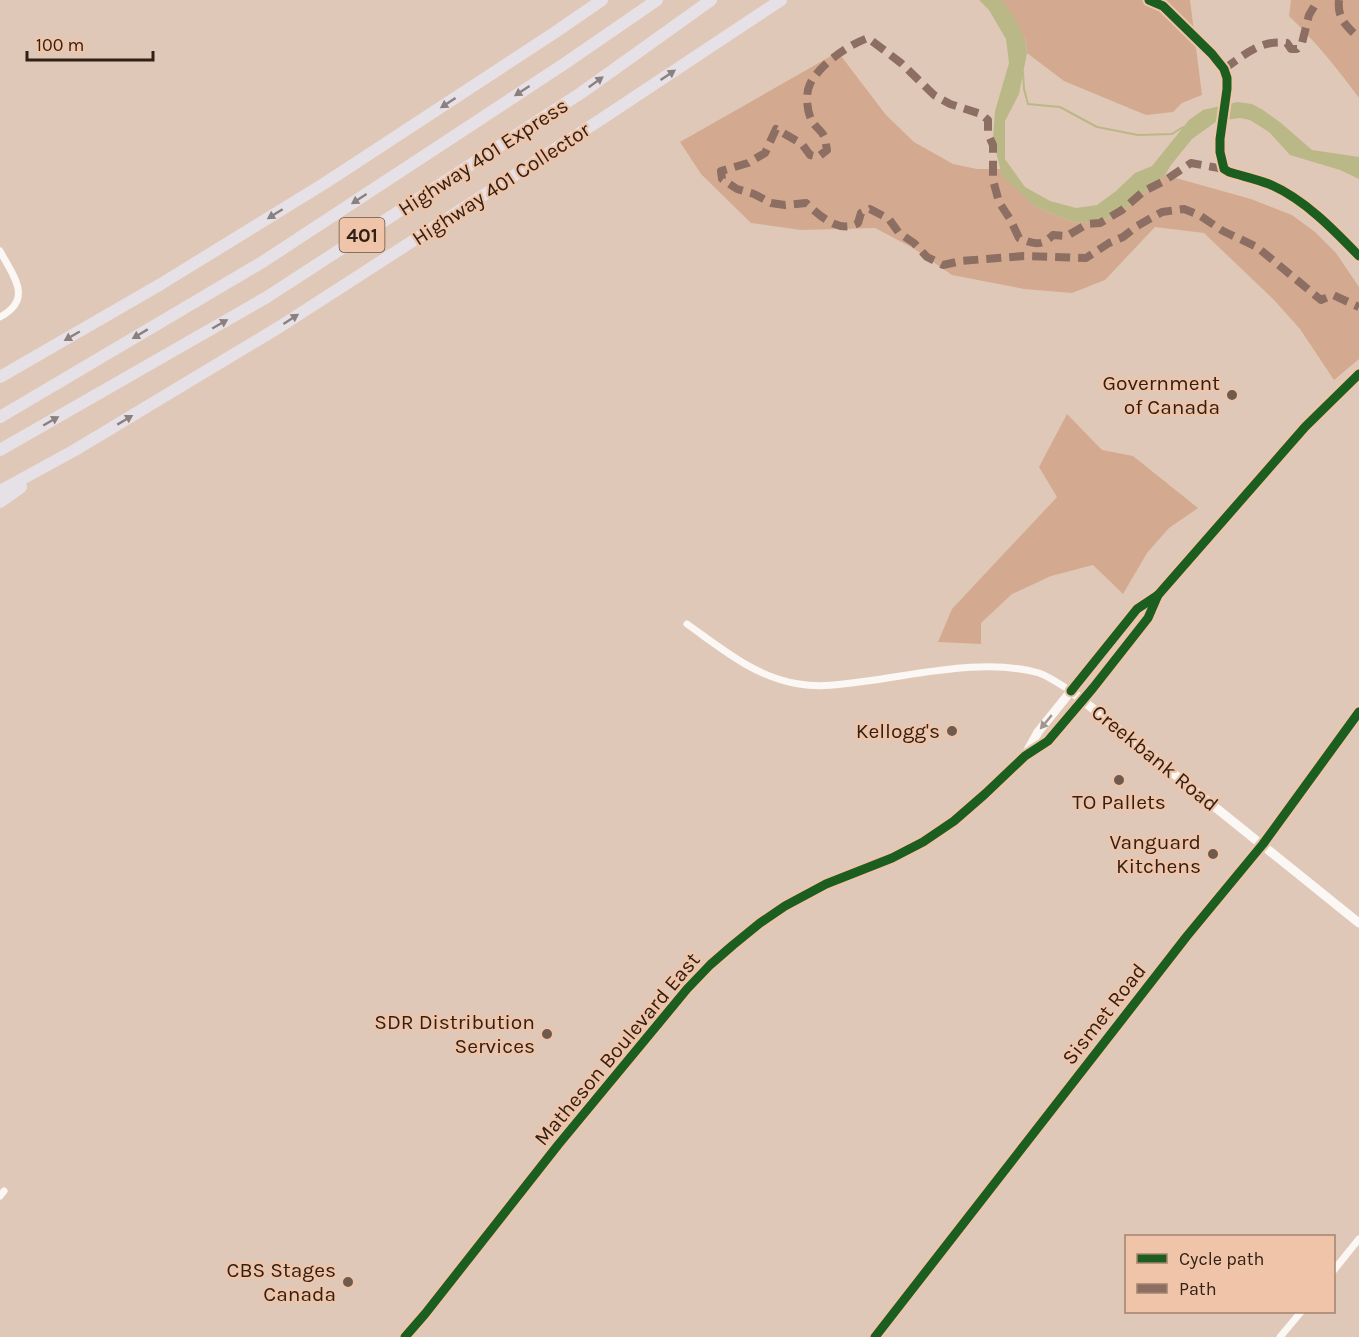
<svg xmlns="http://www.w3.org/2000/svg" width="1359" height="1337" font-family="Karla,sans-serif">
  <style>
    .green { fill: #d3aa8f }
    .water { fill: #bab886 }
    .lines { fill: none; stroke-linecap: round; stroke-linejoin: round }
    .stream { stroke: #bab886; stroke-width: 2 }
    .minor { stroke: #faf7f4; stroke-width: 7 }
    .tertiary { stroke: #faf7f4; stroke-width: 9 }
    .motorway { stroke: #e6e1e7; stroke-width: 12 }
    .quiet { stroke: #8d6e63; stroke-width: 8; stroke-dasharray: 15 8; stroke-linecap: butt }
    .cycleway-casing { stroke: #f0c4a8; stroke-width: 13 }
    .cycleway { stroke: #1b5e20; stroke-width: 9 }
    .oneway { fill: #8c807e }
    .oneway2 { fill: #a09690 }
    .poi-dot { fill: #6e5b4e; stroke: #f0c4a8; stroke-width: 2 }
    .labels { text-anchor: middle; stroke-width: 4.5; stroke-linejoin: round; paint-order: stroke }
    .shield { fill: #f0c4a8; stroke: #6a5141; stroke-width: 1.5 }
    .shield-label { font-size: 20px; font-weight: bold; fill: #312015 }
    .street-label { font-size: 21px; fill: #312015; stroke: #f0c4a8 }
    .poi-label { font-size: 21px; fill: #312015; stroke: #f0c4a8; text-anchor: end }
  </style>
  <rect width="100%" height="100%" fill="#e0c8b8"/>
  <g class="green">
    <path d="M1002,0H1190L1202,95L1182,103L1173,112L1146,115L1064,81L1027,53L1026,41Z"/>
    <path d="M1291,0H1359V98C1338,69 1315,41 1289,16Z"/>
    <path d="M838,52L886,115L914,142L953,164L977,169H1007L1036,207L1073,222L1084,223L1116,216L1165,175L1251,199L1292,215L1315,232L1336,253L1359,287V359L1334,380L1300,329L1274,300L1204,233L1155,227L1105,280L1072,293L1024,289L952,275L913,248L875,228L801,230L751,223L701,174L680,142Z"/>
    <path d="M1067,414L1102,450L1133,456L1198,508L1169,528L1147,553L1123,594L1093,565L1051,576L1012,594L981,623V644L938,642L952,609L1057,497L1039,467Z"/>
  </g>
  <path class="water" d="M979,0H1002L1016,20L1026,42L1027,53L1019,94L1005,121V159L1025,187L1050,201L1076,208L1097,205L1116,191L1135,173L1152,166L1189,120L1203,110L1237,102L1252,104L1263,110L1281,123L1312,150L1359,157V179L1340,170L1290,155L1269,132L1250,120L1240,118L1217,121L1192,139L1171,165L1165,175L1116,216L1084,223L1073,222L1036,207L1002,176L993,139L995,111L1009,63L1006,39L989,10Z"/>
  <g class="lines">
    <path class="stream" d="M1023,72L1024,89L1028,104L1060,107L1097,127L1138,135L1172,134L1183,127"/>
    <g class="minor">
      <path d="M0,251C13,276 34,299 0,317"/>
      <path d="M687,624C721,648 756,678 799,684C821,688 845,684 867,681C920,674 987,658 1039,673C1050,677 1061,685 1071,691"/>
      <path d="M0,1196L4,1191"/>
      <path d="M1334,1270L1359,1239"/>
      <path d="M875,1337L1187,936L1263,844L1359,712"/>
      <path d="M1280,1337L1301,1312"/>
    </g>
    <g class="tertiary">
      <path d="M1071,691L1359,923"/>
      <path d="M1026,754L1038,732L1137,609L1158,595"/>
      <path d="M405,1337L425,1314L558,1145L687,989L710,965L733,945L760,923L785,906L826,884L892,858L923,842L954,821L985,794L1025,756L1048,741L1093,688L1148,618L1158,595L1305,427L1359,374"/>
    </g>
    <g class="motorway">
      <path d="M0,377L161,284L325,183L554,33L602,0"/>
      <path d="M0,417L264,261L564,64L657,0"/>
      <path d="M0,450L267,297L581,93L711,0"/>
      <path d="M0,491L75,450L281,326L600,120L781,0"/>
      <path d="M0,502L21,487"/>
    </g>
    <g class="quiet">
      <path d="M1339,0C1337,18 1346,26 1359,38"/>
      <path d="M1224,69C1244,55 1261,39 1287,43L1291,49H1297L1302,43L1309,15L1318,0"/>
      <path d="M1224,169L1191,163L1164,181L1144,191L1122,210L1100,223L1087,224L1067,236L1053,235C1041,247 1033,244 1019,238L1010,219L999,202L993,180V145L988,134V120L981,114L950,104L934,95L901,63L868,38C848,45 819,65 810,84C805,94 807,112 812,121C815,127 821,130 824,136C826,140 826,146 827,150L818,157L810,155L802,144L776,129L765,153L748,163L721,171L722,179L737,189L754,194L771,203L785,205L806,203C820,216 839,234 858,223L861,213L870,209L889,219L899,233L914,243L927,257L943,265L961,261L1024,256L1086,258L1109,243L1123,237L1137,226L1162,212L1184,209L1199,215L1223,231L1257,247L1321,300L1333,295L1359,307"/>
    </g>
    <g class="cycleway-casing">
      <g id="cycleway">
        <path d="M1149,0L1163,6L1212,54L1224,69L1227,78V89L1220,139V152L1224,169L1229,172C1242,176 1256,179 1269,184C1304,199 1333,229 1359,256"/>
        <path d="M1071,691L1137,609L1158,595"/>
        <path d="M405,1337L425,1314L558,1145L687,989L710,965L733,945L760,923L785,906L826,884L892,858L923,842L954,821L985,794L1025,756L1048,741L1093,688L1148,618L1158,595L1305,427L1359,374"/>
        <path d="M875,1337L1187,936L1263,844L1359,712"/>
      </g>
    </g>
    <use href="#cycleway" class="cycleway"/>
  </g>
  <defs><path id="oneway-solid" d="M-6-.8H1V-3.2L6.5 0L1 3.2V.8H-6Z" transform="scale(1.5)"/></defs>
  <g class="oneway">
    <use href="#oneway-solid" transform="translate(668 75) rotate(-34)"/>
    <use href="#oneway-solid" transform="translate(596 82) rotate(-36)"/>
    <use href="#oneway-solid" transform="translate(522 91) rotate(147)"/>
    <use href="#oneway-solid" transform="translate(448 103) rotate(147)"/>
    <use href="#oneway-solid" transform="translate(359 199) rotate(147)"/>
    <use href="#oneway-solid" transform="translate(275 214) rotate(148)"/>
    <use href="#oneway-solid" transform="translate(291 319) rotate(-33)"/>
    <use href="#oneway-solid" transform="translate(220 324) rotate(-30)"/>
    <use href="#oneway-solid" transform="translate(140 334) rotate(149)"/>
    <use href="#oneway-solid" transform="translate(72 336) rotate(150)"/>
    <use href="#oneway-solid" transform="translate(125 420) rotate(-31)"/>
    <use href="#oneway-solid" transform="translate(51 421) rotate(-30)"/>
  </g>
  <use class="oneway2" href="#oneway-solid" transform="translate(1046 722) rotate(130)"/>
  <g class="poi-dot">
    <circle cx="1232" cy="395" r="6"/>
    <circle cx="952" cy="731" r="6"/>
    <circle cx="1119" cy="780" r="6"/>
    <circle cx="1213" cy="854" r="6"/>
    <circle cx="547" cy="1034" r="6"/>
    <circle cx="348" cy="1282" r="6"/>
  </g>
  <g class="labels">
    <rect class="shield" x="339.5" y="218" width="45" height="34" rx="4.5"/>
    <g class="shield-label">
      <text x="362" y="242">401</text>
    </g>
    <g class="street-label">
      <text transform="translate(483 157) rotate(-33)" y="7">Highway 401 Express</text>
      <text transform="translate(501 184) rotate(-33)" y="7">Highway 401 Collector</text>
      <text transform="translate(1155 758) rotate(39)" y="7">Creekbank Road</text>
      <text transform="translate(1104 1014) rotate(-52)" y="7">Sismet Road</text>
      <text transform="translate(617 1049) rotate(-50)" y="7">Matheson Boulevard East</text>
    </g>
    <g class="poi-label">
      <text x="1220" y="390">Government<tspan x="1220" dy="24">of Canada</tspan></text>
      <text x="940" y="738">Kellogg's</text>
      <text x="1119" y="809" text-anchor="middle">TO Pallets</text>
      <text x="1201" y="849">Vanguard<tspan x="1201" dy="24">Kitchens</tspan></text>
      <text x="535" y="1029">SDR Distribution<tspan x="535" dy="24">Services</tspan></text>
      <text x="336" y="1277">CBS Stages<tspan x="336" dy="24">Canada</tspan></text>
    </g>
  </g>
  <rect x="1125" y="1235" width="210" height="78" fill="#f0c4a8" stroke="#a4826d" stroke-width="1.5"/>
  <rect x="1137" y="1254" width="30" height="9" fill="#1b5e20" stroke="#a4826d" stroke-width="1.5"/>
  <text x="1179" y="1265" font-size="18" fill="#312015">Cycle path</text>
  <rect x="1137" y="1284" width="30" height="9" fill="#8d6e63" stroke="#a4826d" stroke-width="1.5"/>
  <text x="1179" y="1295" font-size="18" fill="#312015">Path</text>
  <path d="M27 51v9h126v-9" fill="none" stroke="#312015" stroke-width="3"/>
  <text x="36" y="51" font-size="18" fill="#312015" stroke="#f0c4a8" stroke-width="4.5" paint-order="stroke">100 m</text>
</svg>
